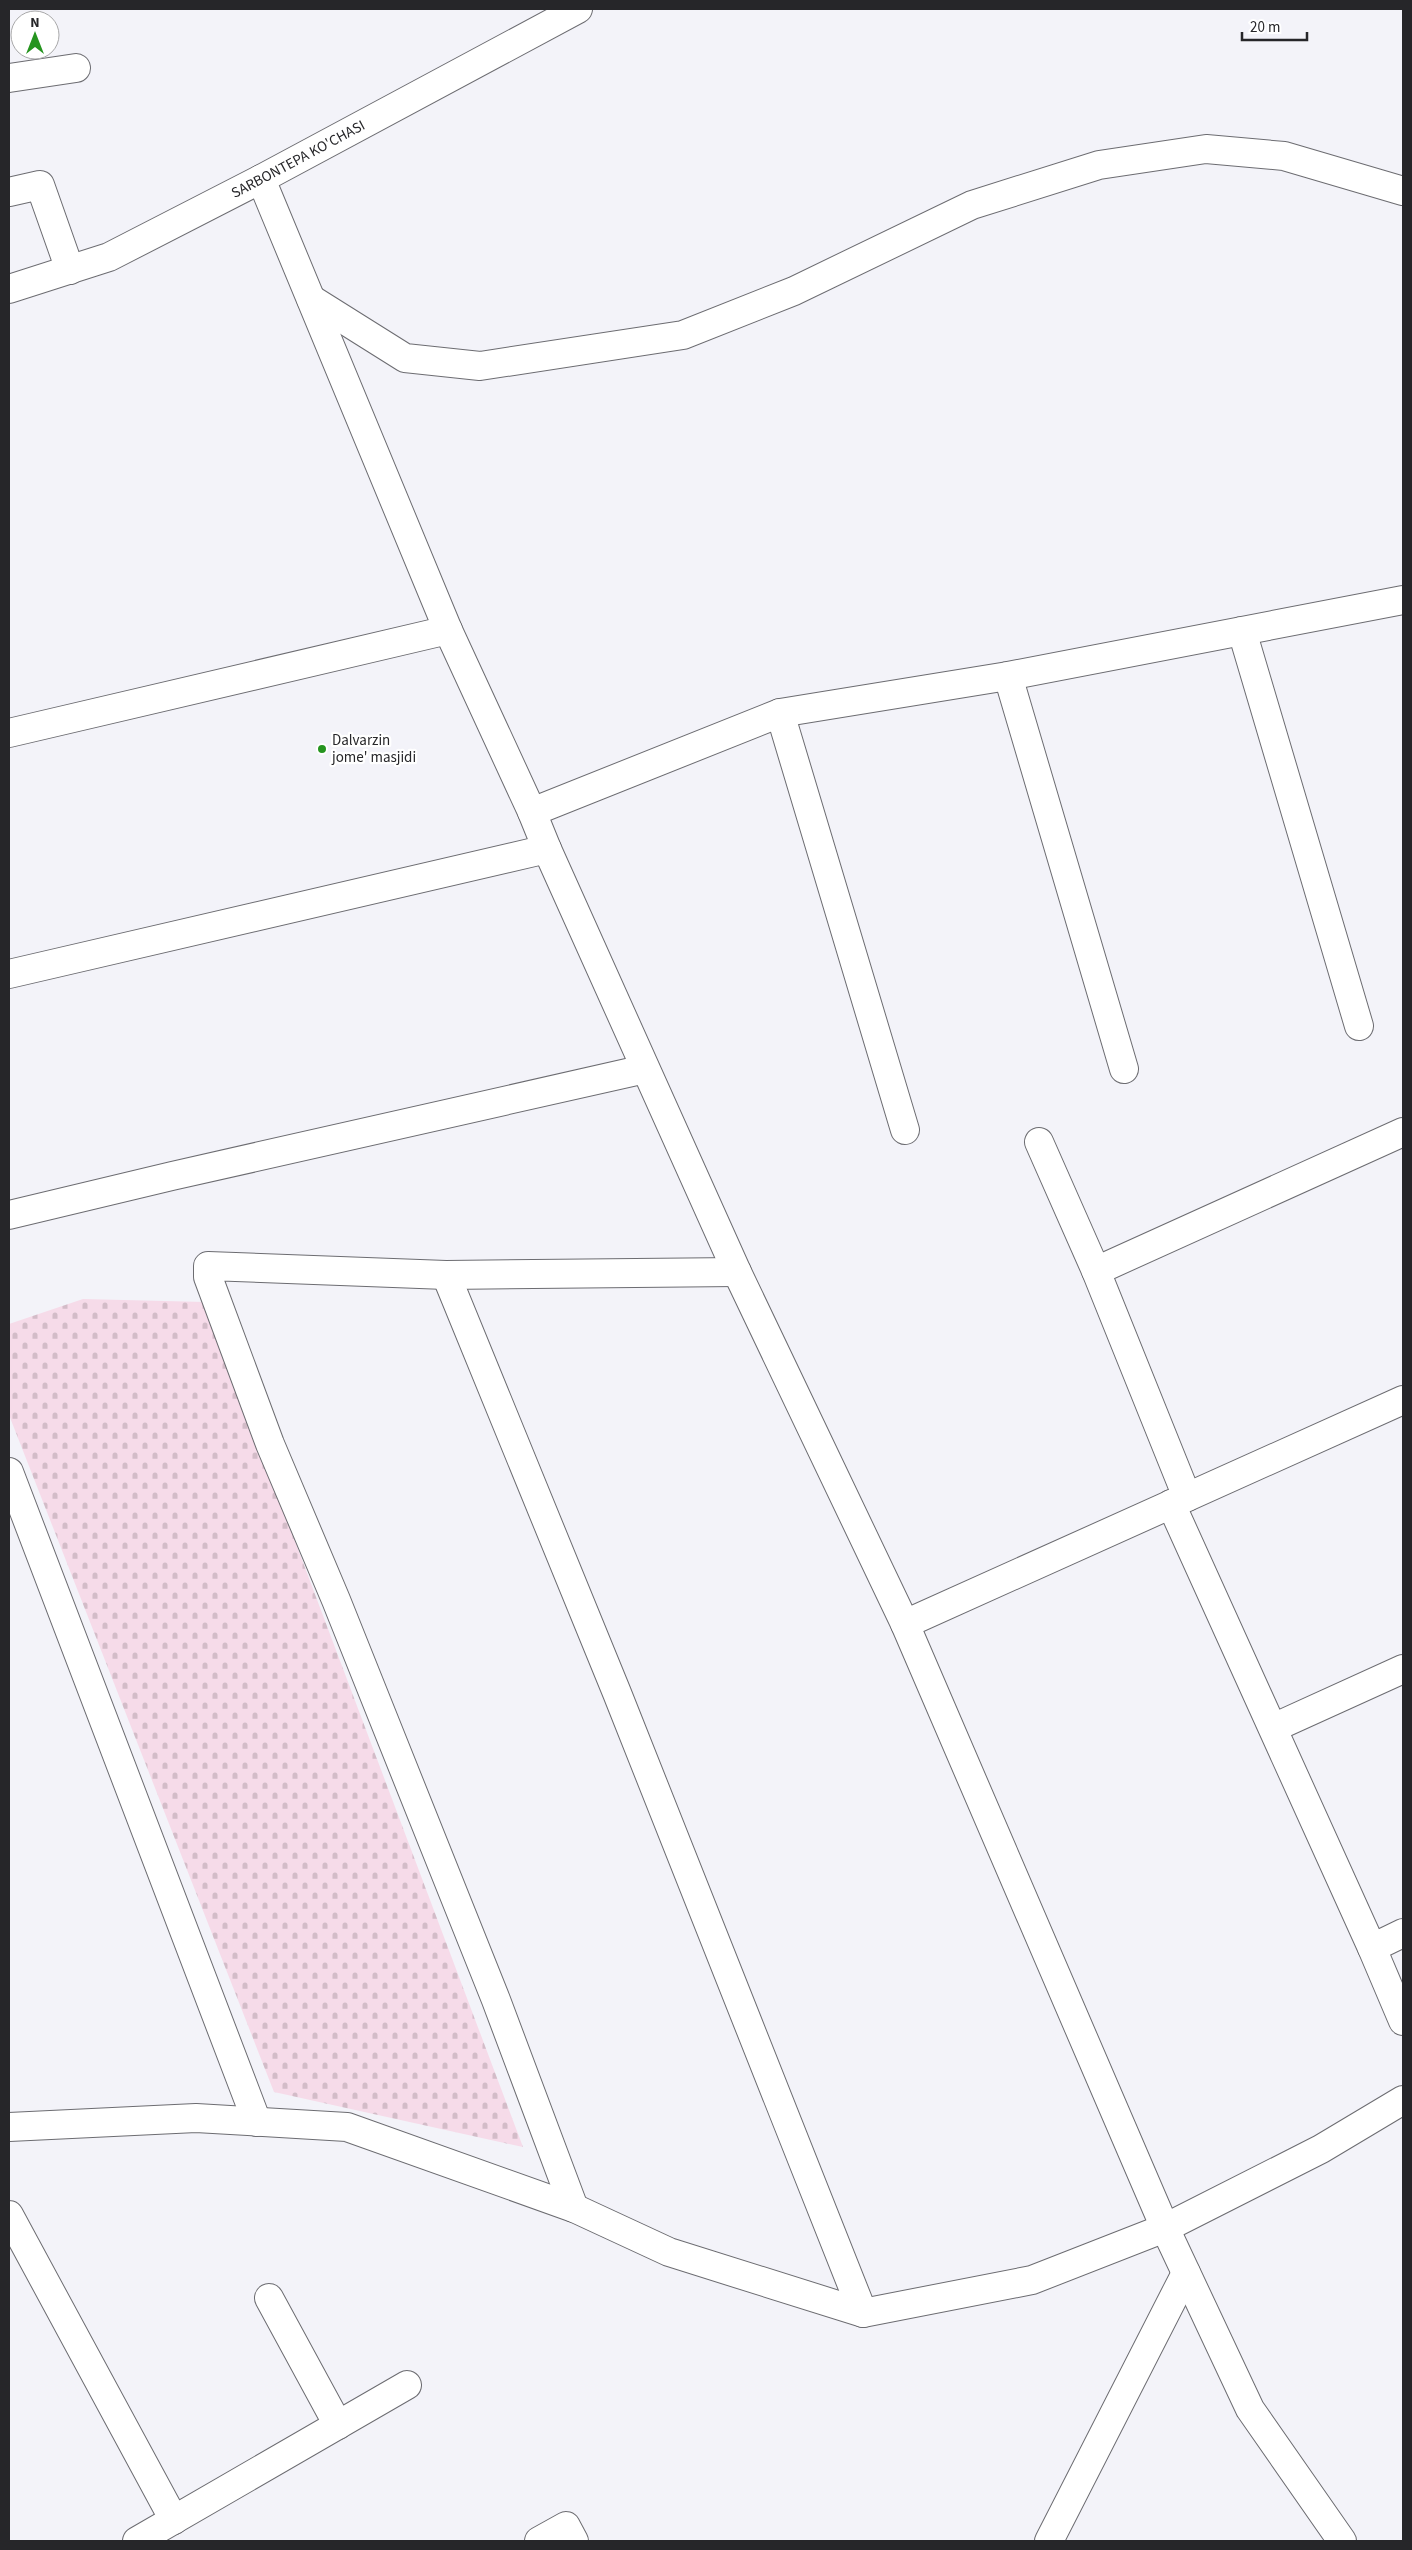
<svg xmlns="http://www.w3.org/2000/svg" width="1412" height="2550" font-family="'Source Sans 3',sans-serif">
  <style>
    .cemetery { fill: url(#cemetery-stones) }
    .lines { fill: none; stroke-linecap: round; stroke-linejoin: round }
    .minor-casing { stroke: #6c6c71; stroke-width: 30 }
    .minor { stroke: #fff; stroke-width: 28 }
    .poi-dot { fill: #25941f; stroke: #fff; stroke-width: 2 }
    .labels { text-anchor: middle; stroke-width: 4.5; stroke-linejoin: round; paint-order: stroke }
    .street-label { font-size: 15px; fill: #262629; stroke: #fff }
    .poi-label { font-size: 15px; fill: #262629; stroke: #fff; text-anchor: start }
  </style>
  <defs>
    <pattern id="cemetery-stones" width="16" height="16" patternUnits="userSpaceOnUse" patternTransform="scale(1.25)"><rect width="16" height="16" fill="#f6dbe9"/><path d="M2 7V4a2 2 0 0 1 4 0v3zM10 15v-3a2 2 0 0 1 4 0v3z" fill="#d3bcc8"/></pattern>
  </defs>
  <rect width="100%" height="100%" fill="#f3f3f9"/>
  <path class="cemetery" d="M83,1299L205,1302L523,2147L274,2092L9,1415V1324Z"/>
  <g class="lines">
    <g class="minor-casing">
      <g id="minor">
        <path d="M9,78L76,68"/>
        <path d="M261,179L448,630L532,812L547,849L737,1272L905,1624L1165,2228L1250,2409L1342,2541"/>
        <path d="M9,192L40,185L70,270"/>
        <path id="s1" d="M9,289L109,257L261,179L578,9"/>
        <path d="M311,299L405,358L480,366L683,335L794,291L972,205L1099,165L1206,149L1284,156L1403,191"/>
        <path d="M1242,631L1359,1026"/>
        <path d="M1008,676L1124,1069"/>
        <path d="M780,713L905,1130"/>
        <path d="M9,733L448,630"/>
        <path d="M532,812L780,713L1008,676L1403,600"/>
        <path d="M9,974L547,849"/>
        <path d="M1039,1142L1096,1271L1187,1497"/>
        <path d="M9,1215L172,1176L645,1069"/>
        <path d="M1096,1271L1403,1132"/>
        <path d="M446,1275L617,1693L863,2313"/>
        <path d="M9,1472L257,2122"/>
        <path d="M1171,1504L1372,1948L1403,2021"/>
        <path d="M905,1624L1403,1400"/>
        <path d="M1273,1728L1403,1669"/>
        <path d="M1372,1948L1403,1933"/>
        <path d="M9,2127L196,2118L347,2127L574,2208L669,2252L863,2313L1032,2280L1165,2228L1321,2149L1403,2100"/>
        <path d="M574,2208L496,2000L336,1600L270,1444L208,1277V1266L446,1275L737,1272"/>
        <path d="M9,2215L174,2520"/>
        <path d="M269,2298L338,2425"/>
        <path d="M137,2541L407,2385"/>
        <path d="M539,2541L566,2526L574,2541"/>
        <path d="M1049,2541L1186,2273"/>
      </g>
    </g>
    <use href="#minor" class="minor"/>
  </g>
  <circle class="poi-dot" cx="322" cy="749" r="5"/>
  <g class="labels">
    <g class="street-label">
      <text dy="5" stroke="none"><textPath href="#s1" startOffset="318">SARBONTEPA KO'CHASI</textPath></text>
    </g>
    <g class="poi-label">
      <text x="332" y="745">Dalvarzin<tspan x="332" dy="17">jome' masjidi</tspan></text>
    </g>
  </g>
  <rect width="1412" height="2550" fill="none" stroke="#262629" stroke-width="20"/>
  <g transform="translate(35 35)"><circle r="24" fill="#ffffff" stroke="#a8a8a9"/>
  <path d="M0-4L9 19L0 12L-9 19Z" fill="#25941f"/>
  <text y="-8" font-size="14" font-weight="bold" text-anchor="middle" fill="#262629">N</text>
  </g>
  <path d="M1242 32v8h65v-8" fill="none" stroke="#262629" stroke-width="2.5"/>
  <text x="1250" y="32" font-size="15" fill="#262629" stroke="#ffffff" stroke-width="4" paint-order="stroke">20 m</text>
</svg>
